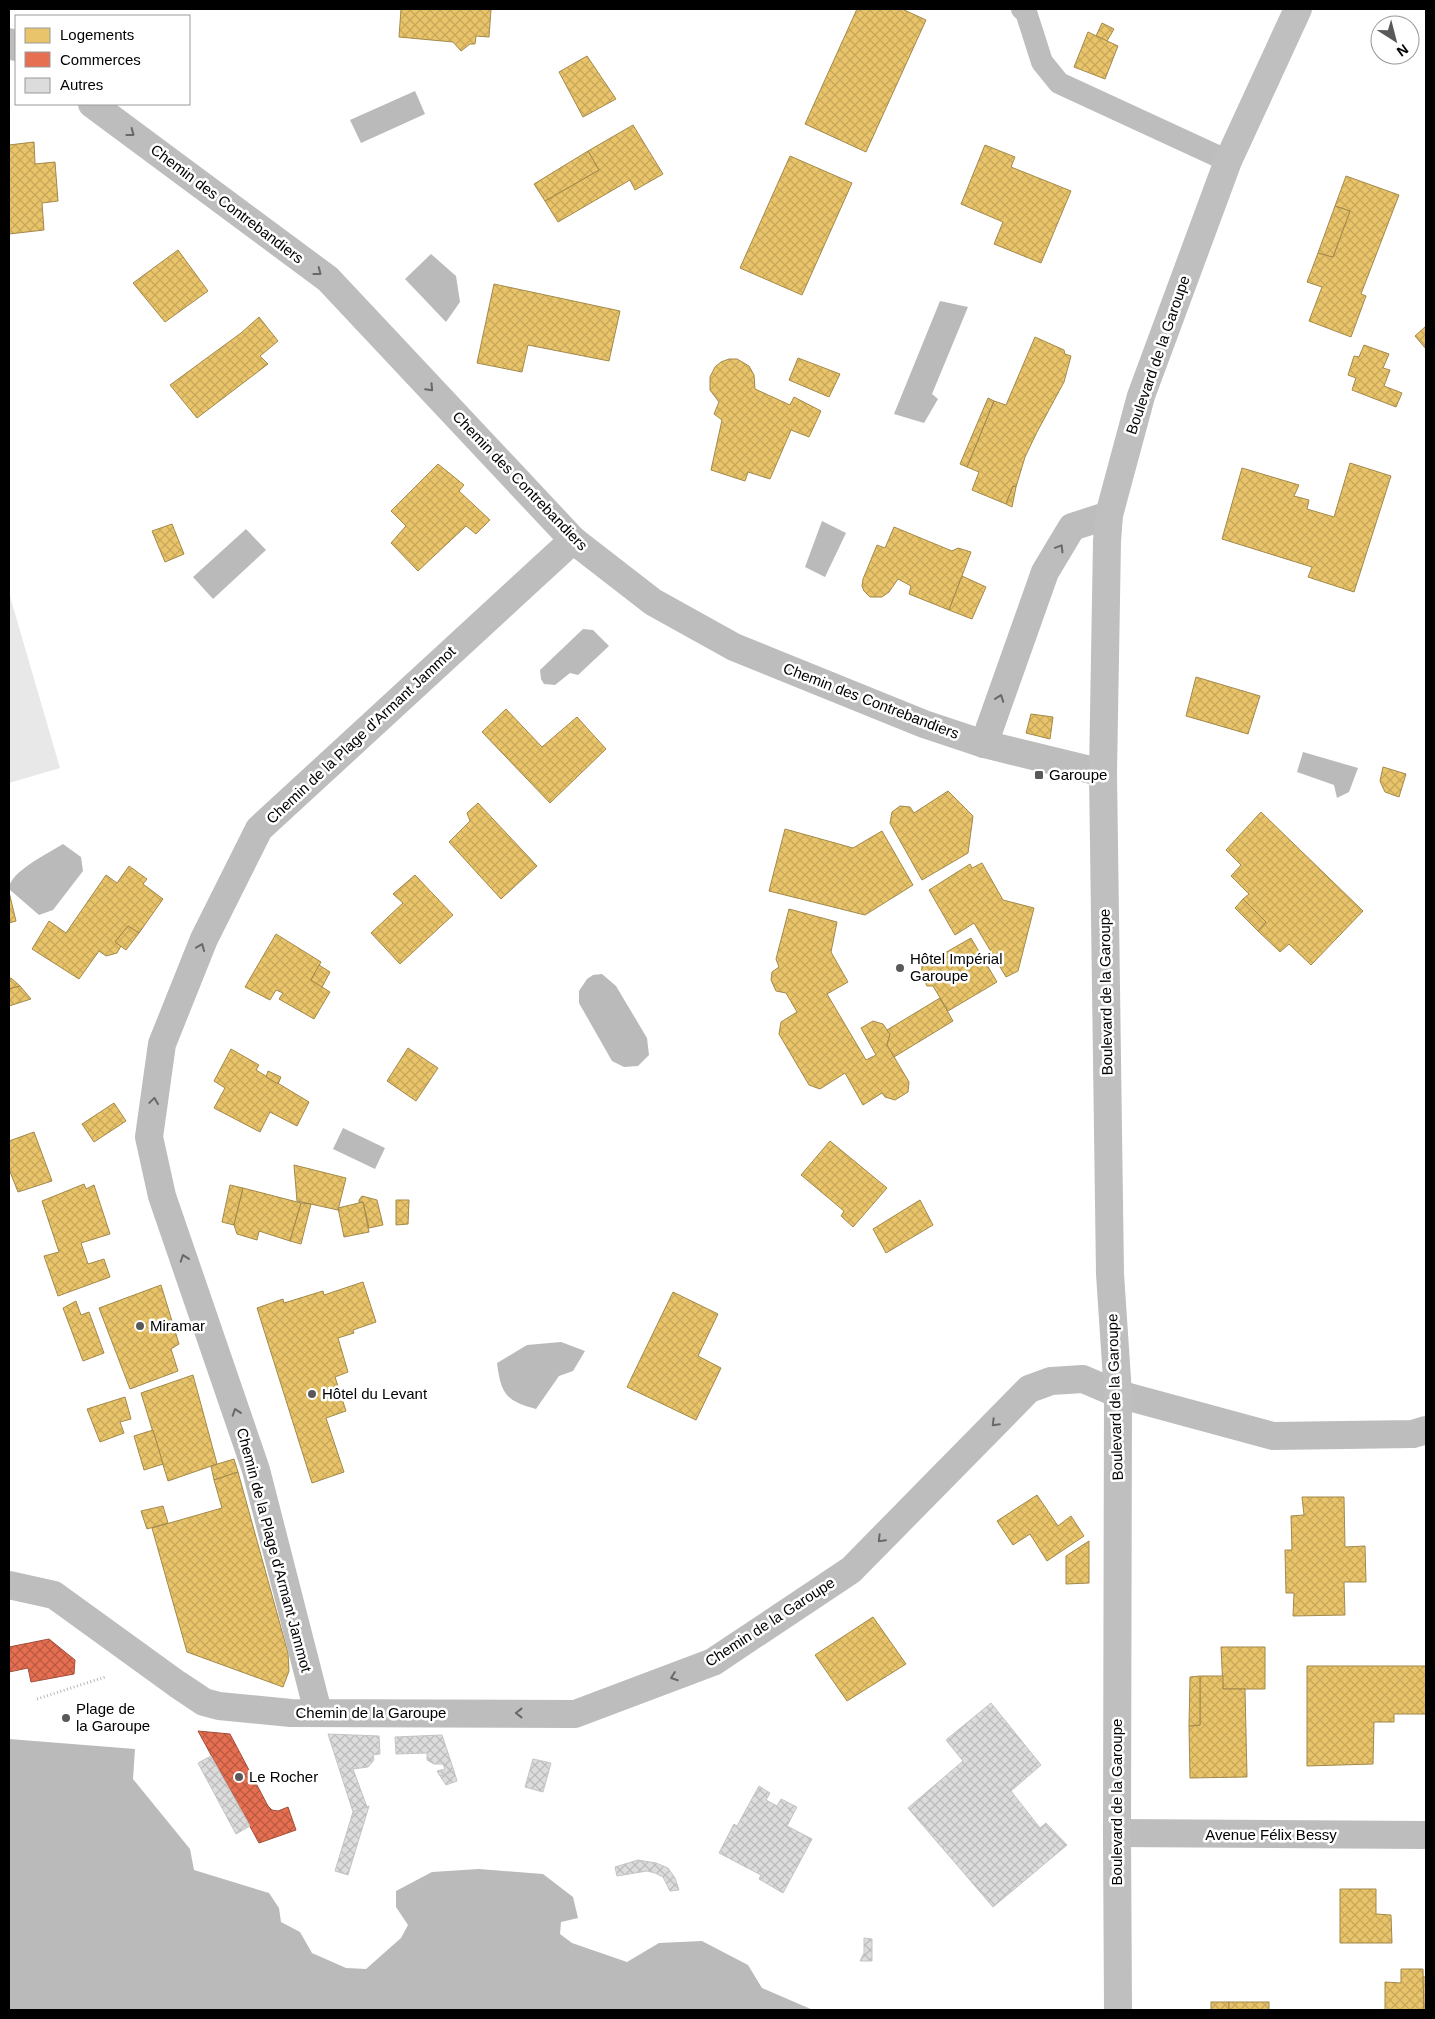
<svg xmlns="http://www.w3.org/2000/svg" width="1435" height="2019" font-family="Arial,sans-serif">
  <style>
    .park { fill: #e8e8e8 }
    .water { fill: #bababa }
    .homes { fill: url(#homes-cross-hatch); stroke: #a3894a }
    .shops { fill: url(#shops-cross-hatch); stroke: #a24e39 }
    .building { fill: url(#building-cross-hatch); stroke: #c4c4c4 }
    .lines { fill: none; stroke-linecap: round; stroke-linejoin: round }
    .path { stroke: #b8b8b8; stroke-width: 3; stroke-dasharray: 1 2.5; stroke-linecap: butt }
    .lane { stroke: #bdbdbd; stroke-width: 22 }
    .street { stroke: #bdbdbd; stroke-width: 28 }
    .secondary { stroke: #bfbfbf; stroke-width: 28 }
    .oneway { stroke: #686868 }
    .poi-dot { fill: #595959; stroke: #fff; stroke-width: 2 }
    .labels { text-anchor: middle; stroke-width: 5; stroke-linejoin: round; paint-order: stroke }
    .street-label { font-size: 15px; fill: #000; stroke: #fff }
    .poi-label { font-size: 15px; fill: #000; stroke: #fff; text-anchor: start }
  </style>
  <defs>
    <pattern id="homes-cross-hatch" width="8" height="8" patternUnits="userSpaceOnUse" patternTransform="scale(1.25)"><rect width="8" height="8" fill="#e9c46a"/><path d="M0 0l8 8M0 8l8-8" fill="none" stroke="#c6a75a"/></pattern>
    <pattern id="shops-cross-hatch" width="8" height="8" patternUnits="userSpaceOnUse" patternTransform="scale(1.25)"><rect width="8" height="8" fill="#e76f51"/><path d="M0 0l8 8M0 8l8-8" fill="none" stroke="#b95941"/></pattern>
    <pattern id="building-cross-hatch" width="8" height="8" patternUnits="userSpaceOnUse" patternTransform="scale(1.25)"><rect width="8" height="8" fill="#dcdcdc"/><path d="M0 0l8 8M0 8l8-8" fill="none" stroke="#bbb"/></pattern>
  </defs>
  <rect width="100%" height="100%" fill="#fff"/>
  <path class="park" d="M9,593L60,768L9,783Z"/>
  <g class="water">
    <path d="M415,91L425,114L361,143L350,120Z"/>
    <path d="M431,254L456,276L460,302L446,322L405,279Z"/>
    <path d="M940,301L968,307L932,394L938,399L924,423L894,414Z"/>
    <path d="M822,521L846,533L825,577L805,567Z"/>
    <path d="M246,529L266,550L213,599L193,577Z"/>
    <path d="M583,629L593,630L609,646L578,675L570,673L555,685L544,684L541,679L540,670Z"/>
    <path d="M1303,752L1358,768L1349,792L1337,798L1334,785L1297,772Z"/>
    <path d="M63,844L81,857L83,871L53,910L39,915L9,889C9,872 49,853 63,844Z"/>
    <path d="M602,974L616,986L647,1038L649,1055L638,1066L624,1067L612,1061L579,1003V991L587,979L593,975Z"/>
    <path d="M343,1128L385,1148L375,1169L333,1149Z"/>
    <path d="M561,1342L585,1351L573,1371L559,1376L536,1409C505,1401 501,1393 497,1363L527,1345Z"/>
    <path d="M9,1739L135,1749L133,1779L190,1849L194,1870L269,1893L279,1908L281,1922L300,1932L312,1953L346,1968L366,1969L401,1938L408,1925L396,1907V1891L432,1872L479,1869L543,1874L573,1897L578,1918L561,1922L560,1934L572,1943L627,1962L659,1943L702,1941L748,1965L762,1988L813,2010H9Z"/>
  </g>
  <g class="homes">
    <path d="M401,9H491L489,37L476,36L475,44H470L461,51L453,42L399,37Z"/>
    <path d="M857,9H902L926,20L866,152L805,124Z"/>
    <path d="M1102,23L1114,29L1107,41L1096,36Z"/>
    <path d="M1088,32L1118,46L1105,79L1074,67Z"/>
    <path d="M587,56L616,99L583,117L559,72Z"/>
    <path d="M633,125L663,174L635,190L630,180L558,222L545,201L599,170L588,151Z"/>
    <path d="M34,142L35,164L55,162L58,201L42,203L44,230L9,234V145Z"/>
    <path d="M985,145L1015,157L1011,167L1071,191L1041,263L994,244L1003,222L961,204Z"/>
    <path d="M588,151L599,170L545,201L534,184Z"/>
    <path d="M790,156L852,183L802,295L740,268Z"/>
    <path d="M1346,176L1399,195L1361,294L1366,296L1351,337L1309,321L1322,287L1307,282L1318,253L1333,257L1350,211L1335,206Z"/>
    <path d="M1335,206L1350,211L1333,257L1318,253Z"/>
    <path d="M178,250L208,291L165,322L133,283Z"/>
    <path d="M494,284L620,311L609,361L528,345L522,372L477,363Z"/>
    <path d="M259,317L278,341L260,356L268,364L197,418L170,385L241,333Z"/>
    <path d="M1426,326V349L1415,336Z"/>
    <path d="M1035,337L1064,350L1065,354L1071,356L1064,382L1037,432L1025,457L1016,487L1013,486L1006,504L972,490L979,472L967,467L994,401L1006,405Z"/>
    <path d="M1364,345L1389,354L1383,368L1390,370L1384,386L1402,393L1396,407L1352,390L1356,378L1348,375L1354,356L1359,357Z"/>
    <path d="M798,358L840,374L829,397L789,380Z"/>
    <path d="M729,359H737L749,366L754,375L755,389L790,405L794,397L821,411L809,437L791,430L770,479L748,472L745,481L711,470L722,420L714,414L719,402L710,390V377L715,367L721,362Z"/>
    <path d="M988,398L994,401L967,467L960,464Z"/>
    <path d="M1350,463L1391,476L1354,592L1308,577L1312,567L1222,539L1242,468L1299,485L1294,496L1309,500L1307,509L1334,517Z"/>
    <path d="M438,464L464,485L459,491L490,520L476,534L466,526L418,571L391,543L406,526L391,511Z"/>
    <path d="M1013,486L1016,487L1012,507L1006,504Z"/>
    <path d="M172,524L184,554L165,562L152,531Z"/>
    <path d="M894,527L952,551L958,548L971,552L949,610L909,594L911,586L898,579L889,592L882,597H870L864,591L862,586L863,579L877,545L885,548Z"/>
    <path d="M962,576L986,587L972,619L949,610Z"/>
    <path d="M1196,677L1260,696L1248,734L1186,716Z"/>
    <path d="M506,709L542,747L577,717L606,749L550,803L482,732Z"/>
    <path d="M1031,714L1053,717L1050,739L1026,733Z"/>
    <path d="M1383,767L1406,774L1399,797L1385,792L1380,781Z"/>
    <path d="M948,791L973,816L968,853L922,880L890,823L892,812L900,806L910,807L914,813Z"/>
    <path d="M478,803L537,866L501,899L449,842L470,821L467,813Z"/>
    <path d="M1261,812L1363,911L1311,965L1289,944L1280,952L1258,931L1266,922L1243,899L1249,894L1231,876L1241,865L1226,850Z"/>
    <path d="M785,829L853,848L882,831L913,885L865,915L769,891Z"/>
    <path d="M982,863L1003,900L1034,908L1018,971L1006,977L974,923L955,935L929,890L970,864L972,868Z"/>
    <path d="M129,866L147,879L143,884L163,899L139,933L128,926L115,942L121,946L117,953L106,956L99,951L79,979L32,949L49,921L66,933L106,875L117,883Z"/>
    <path d="M415,875L453,915L400,964L371,933L403,903L393,894Z"/>
    <path d="M9,892L16,921L9,923Z"/>
    <path d="M1243,899L1266,922L1258,931L1235,908Z"/>
    <path d="M789,909L837,922L831,952L848,982L827,994L866,1060L876,1055L861,1028L873,1021L883,1024L887,1030L890,1034L887,1045L909,1082L908,1092L895,1100L885,1097L882,1093L863,1105L845,1073L820,1089L809,1085L779,1034L781,1022L797,1012L786,993L776,991L771,980L772,972L779,967L776,959Z"/>
    <path d="M128,926L139,933L126,950L115,942Z"/>
    <path d="M276,934L321,962L311,980L330,992L314,1019L279,999L283,993L276,990L270,1000L245,987Z"/>
    <path d="M971,938L997,982L948,1011L933,986H927L921,975L922,966Z"/>
    <path d="M319,965L330,972L322,987L311,980Z"/>
    <path d="M11,978L20,986L9,989V979Z"/>
    <path d="M20,986L31,999L9,1006V989Z"/>
    <path d="M940,998L953,1021L894,1057L887,1045L890,1034L887,1030Z"/>
    <path d="M408,1048L438,1068L416,1101L387,1081Z"/>
    <path d="M231,1049L259,1065L256,1070L309,1102L297,1126L270,1112L260,1132L214,1108L225,1088L214,1081Z"/>
    <path d="M268,1071L281,1077L278,1084L266,1077Z"/>
    <path d="M114,1103L126,1121L94,1142L82,1124Z"/>
    <path d="M34,1132L52,1181L18,1192L9,1169V1141Z"/>
    <path d="M830,1141L887,1188L853,1227L841,1216L844,1211L801,1175Z"/>
    <path d="M294,1165L346,1178L338,1210L297,1201Z"/>
    <path d="M84,1184L86,1189L94,1185L110,1234L81,1243L88,1264L104,1259L110,1277L58,1296L44,1256L59,1252L42,1201Z"/>
    <path d="M230,1185L243,1188L234,1225L222,1222Z"/>
    <path d="M243,1188L301,1203L290,1241L259,1231L257,1240L237,1234L234,1225Z"/>
    <path d="M362,1196L377,1200L383,1225L369,1228L363,1202L359,1203V1200Z"/>
    <path d="M396,1200H409L408,1224L396,1225Z"/>
    <path d="M920,1200L933,1225L886,1253L873,1229Z"/>
    <path d="M363,1202L369,1232L344,1237L338,1208Z"/>
    <path d="M301,1203L311,1204L301,1244L290,1241Z"/>
    <path d="M363,1282L376,1322L353,1330L354,1333L338,1338L348,1372L335,1377L346,1411L326,1418L344,1472L312,1483L257,1308L283,1299L284,1303L323,1291L324,1295Z"/>
    <path d="M161,1285L179,1344L171,1349L178,1371L130,1389L99,1308Z"/>
    <path d="M673,1292L718,1314L698,1356L721,1368L696,1420L627,1387Z"/>
    <path d="M76,1301L81,1315L89,1312L104,1353L83,1361L63,1308Z"/>
    <path d="M193,1375L217,1464L168,1481L141,1393Z"/>
    <path d="M125,1397L131,1419L120,1422L124,1433L100,1442L87,1409Z"/>
    <path d="M153,1430L163,1464L144,1470L134,1436Z"/>
    <path d="M234,1459L238,1472L214,1480L211,1466Z"/>
    <path d="M238,1472L288,1653L289,1671L283,1687L187,1652L152,1528L222,1508L214,1480Z"/>
    <path d="M1037,1495L1058,1526L1071,1516L1084,1536L1047,1561L1030,1534L1013,1545L997,1521Z"/>
    <path d="M1302,1497H1344L1345,1547L1365,1546L1366,1582H1344L1345,1615L1293,1616L1294,1593H1286L1285,1550H1292L1291,1516L1304,1515Z"/>
    <path d="M163,1506L168,1523L147,1529L141,1511Z"/>
    <path d="M1089,1541V1583L1066,1584V1556Z"/>
    <path d="M873,1617L906,1664L847,1701L815,1655Z"/>
    <path d="M1221,1647H1265V1689H1223Z"/>
    <path d="M1307,1666H1426V1714H1394V1722H1374L1373,1764L1307,1766Z"/>
    <path d="M1200,1676H1223V1689H1245L1247,1777L1190,1778L1189,1726L1200,1725Z"/>
    <path d="M1200,1676V1725L1189,1726L1190,1677Z"/>
    <path d="M1340,1889H1376V1914L1391,1915L1392,1943H1340Z"/>
    <path d="M1401,1969H1423L1424,2010H1385V1982L1401,1983Z"/>
    <path d="M1423,1977H1426V2010H1424Z"/>
    <rect x="1211" y="2002" width="18" height="8"/>
    <rect x="1229" y="2002" width="40" height="8"/>
  </g>
  <g class="shops">
    <path d="M49,1639L75,1660L74,1674L31,1682L28,1668L9,1672V1647Z"/>
    <path d="M198,1731L230,1734L268,1806L272,1810L278,1811L288,1807L296,1830L259,1843Z"/>
  </g>
  <g class="building">
    <path d="M991,1703L1041,1765L1011,1791L1040,1828L1046,1823L1067,1845L993,1907L908,1808L963,1761L946,1740Z"/>
    <path d="M328,1734L379,1736L380,1754L373,1755L374,1760L368,1767L353,1769L367,1807L353,1812Z"/>
    <path d="M442,1735L454,1771L440,1776L437,1771L445,1769L443,1764H434L427,1760V1753L396,1754L395,1737Z"/>
    <path d="M211,1756L250,1826L236,1834L198,1763Z"/>
    <path d="M533,1759L551,1763L543,1792L525,1787Z"/>
    <path d="M454,1771L457,1781L446,1785L440,1776Z"/>
    <path d="M759,1786L770,1793L766,1800L777,1806L781,1799L797,1807L787,1826L812,1839L783,1893L759,1879L761,1875L719,1853L734,1824L737,1826Z"/>
    <path d="M369,1806L348,1875L335,1871L353,1812Z"/>
    <path d="M638,1860L656,1863L668,1868L675,1878L679,1890L670,1891L663,1877L655,1873L647,1871L617,1876L615,1867Z"/>
    <path d="M864,1938L872,1939V1961H860L864,1953Z"/>
  </g>
  <g class="lines">
    <path class="path" d="M37,1699L105,1677"/>
    <path class="lane" d="M1022,9L1026,12L1042,62L1059,83L1228,161"/>
    <g class="street">
      <path d="M9,42L16,47"/>
      <path d="M92,104L328,279L573,540L653,602L734,647L924,724L984,744L1103,773"/>
      <path d="M984,744L1045,572L1072,527L1109,515"/>
      <path d="M9,1585L54,1595L177,1684L204,1702L219,1706L291,1713L575,1714L713,1662L851,1570L1029,1389L1051,1381L1083,1379L1118,1394L1273,1436L1413,1434L1426,1430"/>
      <path d="M318,1712L256,1470L162,1196L149,1137L162,1044L204,939L259,829L573,540"/>
      <path d="M1117,1833L1426,1835"/>
    </g>
    <path class="secondary" d="M1118,2010L1117,1833L1118,1394L1110,1274L1103,773L1107,541L1109,515L1141,396L1228,161L1298,9"/>
  </g>
  <defs><path id="oneway-chevron" d="M-2-3.5L2.5 0L-2 3.5" fill="none" stroke-width="1.6" stroke-linecap="round" stroke-linejoin="round" transform="scale(1.25)"/></defs>
  <g class="oneway">
    <use href="#oneway-chevron" transform="translate(131 133) rotate(37)"/>
    <use href="#oneway-chevron" transform="translate(318 272) rotate(37)"/>
    <use href="#oneway-chevron" transform="translate(430 388) rotate(47)"/>
    <use href="#oneway-chevron" transform="translate(1060 548) rotate(-59)"/>
    <use href="#oneway-chevron" transform="translate(1000 698) rotate(-70)"/>
    <use href="#oneway-chevron" transform="translate(201 947) rotate(-68)"/>
    <use href="#oneway-chevron" transform="translate(154 1101) rotate(-82)"/>
    <use href="#oneway-chevron" transform="translate(184 1258) rotate(-109)"/>
    <use href="#oneway-chevron" transform="translate(236 1412) rotate(-109)"/>
    <use href="#oneway-chevron" transform="translate(995 1423) rotate(135)"/>
    <use href="#oneway-chevron" transform="translate(881 1539) rotate(135)"/>
    <use href="#oneway-chevron" transform="translate(674 1677) rotate(160)"/>
    <use href="#oneway-chevron" transform="translate(519 1713) rotate(-180)"/>
  </g>
  <g class="poi-dot">
    <rect x="1034" y="770" width="10" height="10" rx="2.5"/>
    <circle cx="900" cy="968" r="5"/>
    <circle cx="140" cy="1326" r="5"/>
    <circle cx="312" cy="1394" r="5"/>
    <circle cx="66" cy="1718" r="5"/>
    <circle cx="239" cy="1777" r="5"/>
  </g>
  <g class="labels">
    <g class="street-label">
      <text transform="translate(227 204) rotate(37)" y="5">Chemin des Contrebandiers</text>
      <text transform="translate(1158 355) rotate(-71)" y="5">Boulevard de la Garoupe</text>
      <text transform="translate(520 481) rotate(46)" y="5">Chemin des Contrebandiers</text>
      <text transform="translate(871 701) rotate(21)" y="5">Chemin des Contrebandiers</text>
      <text transform="translate(361 735) rotate(-43)" y="5">Chemin de la Plage d'Armant Jammot</text>
      <text transform="translate(1106 992) rotate(-91)" y="5">Boulevard de la Garoupe</text>
      <text transform="translate(1115 1397) rotate(-92)" y="5">Boulevard de la Garoupe</text>
      <text transform="translate(274 1550) rotate(75)" y="5">Chemin de la Plage d'Armant Jammot</text>
      <text transform="translate(770 1622) rotate(-33)" y="5">Chemin de la Garoupe</text>
      <text x="371" y="1718">Chemin de la Garoupe</text>
      <text transform="translate(1117 1802) rotate(-90)" y="5">Boulevard de la Garoupe</text>
      <text x="1271" y="1840">Avenue Félix Bessy</text>
    </g>
    <g class="poi-label">
      <text x="1049" y="780">Garoupe</text>
      <text x="910" y="964">Hôtel Impérial<tspan x="910" dy="17">Garoupe</tspan></text>
      <text x="150" y="1331">Miramar</text>
      <text x="322" y="1399">Hôtel du Levant</text>
      <text x="76" y="1714">Plage de<tspan x="76" dy="17">la Garoupe</tspan></text>
      <text x="249" y="1782">Le Rocher</text>
    </g>
  </g>
  <rect width="1435" height="2019" fill="none" stroke="#000000" stroke-width="20"/>
  <rect x="15" y="15" width="175" height="90" fill="#ffffff" stroke="#999999"/>
  <rect x="25" y="28" width="25" height="15" fill="#e9c46a" stroke="#999999"/>
  <text x="60" y="40" font-size="15" fill="#000000">Logements</text>
  <rect x="25" y="52" width="25" height="15" fill="#e76f51" stroke="#999999"/>
  <text x="60" y="65" font-size="15" fill="#000000">Commerces</text>
  <rect x="25" y="78" width="25" height="15" fill="#dcdcdc" stroke="#999999"/>
  <text x="60" y="90" font-size="15" fill="#000000">Autres</text>
  <g transform="translate(1395 40) rotate(144)"><circle r="24" fill="#ffffff" stroke="#999999"/>
  <path d="M0-4L9 19L0 12L-9 19Z" fill="#595959"/>
  <text y="-8" font-size="14" font-weight="bold" text-anchor="middle" fill="#000000">N</text>
  </g>
</svg>
